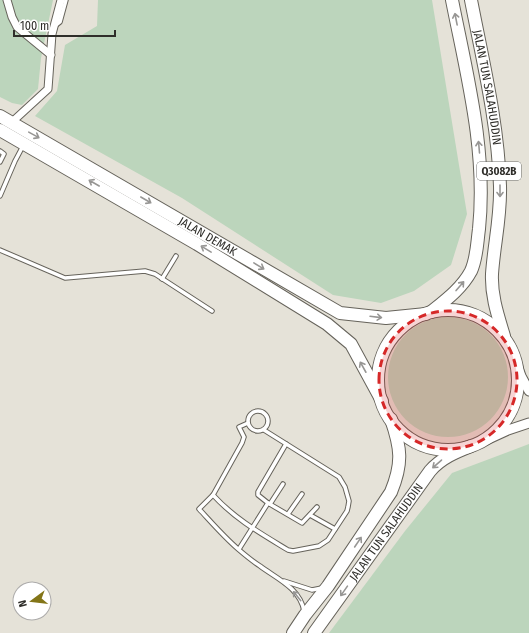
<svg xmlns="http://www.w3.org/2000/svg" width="529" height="633" font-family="'Fira Sans Condensed',sans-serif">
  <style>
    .green { fill: #bcd5bc }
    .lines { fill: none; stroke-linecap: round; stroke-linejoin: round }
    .service-casing { stroke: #66635b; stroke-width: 5.5 }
    .minor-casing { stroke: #66635b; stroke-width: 9 }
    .tertiary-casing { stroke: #66635b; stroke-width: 11 }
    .primary-casing { stroke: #66635b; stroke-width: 14 }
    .trunk-casing { stroke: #66635b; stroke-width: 14 }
    .service { stroke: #fff; stroke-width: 3.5 }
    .minor { stroke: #fff; stroke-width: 7 }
    .tertiary { stroke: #fff; stroke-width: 9 }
    .primary { stroke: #fff; stroke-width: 12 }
    .trunk { stroke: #fff; stroke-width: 12 }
    .oneway { stroke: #979694 }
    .marked { fill: #d62828; fill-opacity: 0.2; stroke: #d62828; stroke-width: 3; stroke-dasharray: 8 5; stroke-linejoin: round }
    .labels { text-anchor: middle; stroke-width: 3; stroke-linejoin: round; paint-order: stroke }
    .shield { fill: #fff; stroke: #6d6d6a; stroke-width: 1 }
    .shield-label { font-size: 11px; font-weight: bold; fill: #2f2e2a }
    .street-label { font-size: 12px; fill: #2f2e2a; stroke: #fff }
  </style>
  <rect width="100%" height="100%" fill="#e5e2d8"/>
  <g class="green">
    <path d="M0,0H53L41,58L38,89L22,105L12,103L0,97Z"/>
    <path d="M98,0H432L467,214L451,265L414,291L381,303L333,295L182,198L35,116L57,91L65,45L97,26Z"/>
    <circle cx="448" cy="377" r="60"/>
    <path d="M529,444V633H329L405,531L452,473Z"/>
  </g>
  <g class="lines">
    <g class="service-casing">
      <g id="service">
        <path d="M55,26L60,22L66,0"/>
        <path d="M0,151L4,154L0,162"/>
        <path d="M0,196L15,161L23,146"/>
        <path d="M0,250L65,278L145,271L155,274L212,311"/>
        <path d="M162,279L176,256"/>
        <circle cx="258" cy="421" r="10"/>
        <path d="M248,423L239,427L244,437L242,443L213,495L199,509C212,523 224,537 238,549C245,555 252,561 260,566C276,578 300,588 304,611"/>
        <path d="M286,444L258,492V495L268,503L302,523L317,507"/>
        <path d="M213,495C235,519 260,533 288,550L293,551L319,546L328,540L347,511L348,507L349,501L345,487L339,477L264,430"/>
        <path d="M270,504L283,484"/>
        <path d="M288,514L302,494"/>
        <path d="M310,515L335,529"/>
        <path d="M239,549L268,503"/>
        <path d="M284,581L312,590L322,588"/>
      </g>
    </g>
    <g class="minor-casing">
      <g id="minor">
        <path d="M7,0L12,17L17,27L51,55"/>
        <path d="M12,122L48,89L52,34L61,0"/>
      </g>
    </g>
    <g class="tertiary-casing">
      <g id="tertiary">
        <path d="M514,357L521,376L529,391"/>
        <path d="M482,442L508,430L529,423"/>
      </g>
    </g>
    <g class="primary-casing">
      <g id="primary">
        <path d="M293,633L305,615L328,586L391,492C403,463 401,448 391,419"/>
        <path id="s1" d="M314,633L430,471C441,458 456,452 471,446"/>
      </g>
    </g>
    <g class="trunk-casing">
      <g id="trunk">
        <path id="s2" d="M471,0C483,62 498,123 500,186C501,217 494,244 492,274C491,296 498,316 504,336"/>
        <path id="s3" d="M0,116L340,313L386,318L426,314"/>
        <path d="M0,130L197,244L327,324L351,344L382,401"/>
        <circle cx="448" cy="380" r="70"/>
        <path d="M431,312C446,300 462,288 471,271C477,258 477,243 479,229C487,151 467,76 452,0"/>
      </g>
    </g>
    <use href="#service" class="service"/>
    <use href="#minor" class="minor"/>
    <use href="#tertiary" class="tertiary"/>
    <use href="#primary" class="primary"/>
    <use href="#trunk" class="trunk"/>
  </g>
  <defs><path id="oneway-shaft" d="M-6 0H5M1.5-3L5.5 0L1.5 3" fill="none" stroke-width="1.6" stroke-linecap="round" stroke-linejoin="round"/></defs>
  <g class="oneway">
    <use href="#oneway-shaft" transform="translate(456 19) rotate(-101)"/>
    <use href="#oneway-shaft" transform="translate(34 135) rotate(29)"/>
    <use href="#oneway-shaft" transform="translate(479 147) rotate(-95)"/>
    <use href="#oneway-shaft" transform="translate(94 183) rotate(-150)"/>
    <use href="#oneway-shaft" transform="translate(500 191) rotate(90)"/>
    <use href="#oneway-shaft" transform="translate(146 200) rotate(30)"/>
    <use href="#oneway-shaft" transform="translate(206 249) rotate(-149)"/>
    <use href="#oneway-shaft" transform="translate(259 266) rotate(31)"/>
    <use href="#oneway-shaft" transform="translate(460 286) rotate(-49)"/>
    <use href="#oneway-shaft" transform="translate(376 317) rotate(7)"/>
    <use href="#oneway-shaft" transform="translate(363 367) rotate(-119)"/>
    <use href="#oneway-shaft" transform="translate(437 464) rotate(139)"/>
    <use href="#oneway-shaft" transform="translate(358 542) rotate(-56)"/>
    <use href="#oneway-shaft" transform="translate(344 591) rotate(125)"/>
    <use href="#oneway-shaft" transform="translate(297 596) rotate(-129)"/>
  </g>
  <path class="marked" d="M379 380a69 69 0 1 1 138 0a69 69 0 1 1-138 0Z"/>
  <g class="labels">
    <rect class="shield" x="477" y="162" width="44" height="18" rx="3"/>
    <g class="shield-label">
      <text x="499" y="175">Q3082B</text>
    </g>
    <g class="street-label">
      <text dy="4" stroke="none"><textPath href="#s2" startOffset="89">JALAN TUN SALAHUDDIN</textPath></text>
      <text dy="4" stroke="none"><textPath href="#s3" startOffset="240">JALAN DEMAK</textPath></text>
      <text dy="4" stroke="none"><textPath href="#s1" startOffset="124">JALAN TUN SALAHUDDIN</textPath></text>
    </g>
  </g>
  <g transform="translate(32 601) rotate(255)"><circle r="19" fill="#ffffff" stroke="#acabaa"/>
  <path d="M0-3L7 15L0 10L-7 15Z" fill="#837518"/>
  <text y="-6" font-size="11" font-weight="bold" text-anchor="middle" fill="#2f2e2a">N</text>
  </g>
  <path d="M14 30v6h101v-6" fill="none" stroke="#2f2e2a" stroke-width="2"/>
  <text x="20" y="30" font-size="12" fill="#2f2e2a" stroke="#ffffff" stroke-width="3" paint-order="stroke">100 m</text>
</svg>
